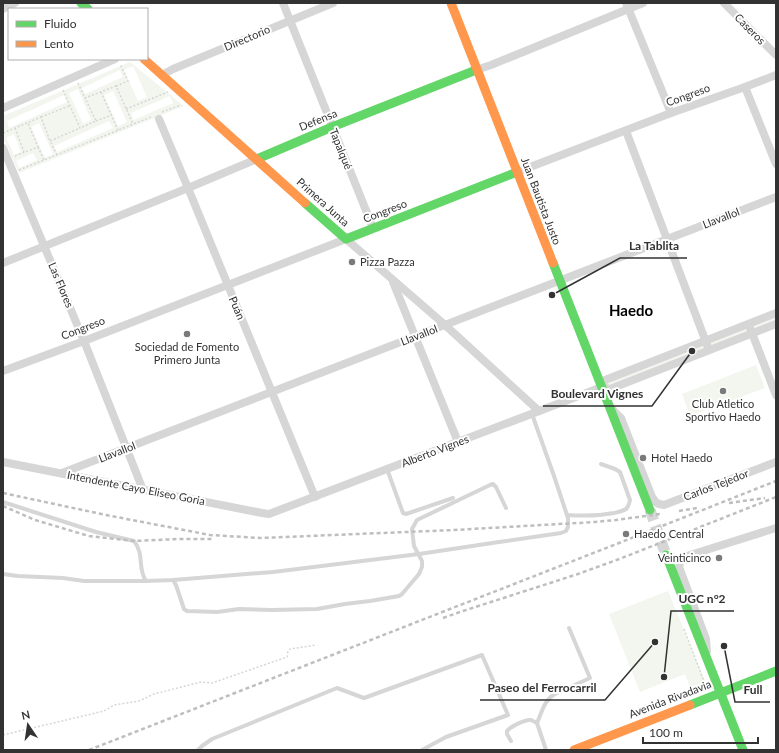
<svg xmlns="http://www.w3.org/2000/svg" width="779" height="753" font-family="Lato,sans-serif">
  <style>
    .green { fill: #f3f6ee; fill-rule: evenodd }
    .lines { fill: none; stroke-linecap: round; stroke-linejoin: round }
    .secondary-tunnel { stroke: #d6d6d6; stroke-width: 11; stroke-dasharray: 11 5.5; stroke-linecap: butt }
    .path { stroke: #d6d6d6; stroke-width: 1.5; stroke-dasharray: 2 2; stroke-linecap: butt }
    .lane { stroke: #d6d6d6; stroke-width: 4 }
    .street { stroke: #d6d6d6; stroke-width: 8 }
    .fast { stroke: #63d668; stroke-width: 9 }
    .slow { stroke: #ff974d; stroke-width: 9 }
    .rail { stroke: #bebebe; stroke-width: 2.5; stroke-dasharray: 4 3; stroke-linecap: butt }
    .path-bridge { stroke: #d6d6d6; stroke-width: 1.5; stroke-dasharray: 2 2; stroke-linecap: butt }
    .poi-dot { fill: #7a7a7a; stroke: #fff; stroke-width: 1.5 }
    .labels { text-anchor: middle; stroke-width: 4; stroke-linejoin: round; paint-order: stroke }
    .street-label { font-size: 11px; fill: #323232; stroke: #fff }
    .poi-label { font-size: 11px; fill: #323232; stroke: #fff; text-anchor: start }
    .district-label { font-size: 15px; font-weight: bold; fill: #000; stroke: #fff }
    .leader { fill: none; stroke: #323232; stroke-width: 1.5 }
    .callout-dot { fill: #323232; stroke: #fff; stroke-width: 1.5 }
    .callout-label { font-size: 12px; text-anchor: middle; font-weight: bold; fill: #323232; stroke: #fff; stroke-width: 4; stroke-linejoin: round; paint-order: stroke }
  </style>
  <rect width="100%" height="100%" fill="#fff"/>
  <g class="green">
    <path d="M130,62L184,106L19,173L3,137V116ZM133,66L147,97L138,101L124,70ZM120,70L123,77L85,94L82,88ZM78,89L91,120L83,124L69,93ZM113,91L127,122L118,126L104,95ZM64,95L67,102L9,128L7,121ZM170,96L173,103L133,120L131,113ZM109,121L113,128L57,152L54,146ZM39,123L53,154L45,158L31,127ZM14,134L21,152L14,155L6,138ZM33,153L37,160L19,168L16,161Z"/>
    <path d="M776,316V321L609,385L608,384V382Z"/>
    <path d="M756,365L765,388L690,416L682,394Z"/>
    <path d="M668,591L706,683L691,690L685,674L640,692L609,614Z"/>
  </g>
  <g class="lines">
    <path class="secondary-tunnel" d="M650,510L666,555"/>
    <g class="path">
      <path d="M78,83L85,98L116,86L133,124"/>
      <path d="M116,86L128,81L120,64"/>
      <path d="M63,90L80,128L96,121L85,98"/>
      <path d="M101,92L118,130"/>
      <path d="M126,109L168,92"/>
      <path d="M162,112L181,105"/>
      <path d="M41,117L69,106"/>
      <path d="M96,121L112,115"/>
      <path d="M15,128L24,152"/>
      <path d="M3,133L41,117L50,141"/>
      <path d="M38,147L44,160"/>
      <path d="M57,155L50,141L80,128"/>
      <path d="M15,156L38,147L28,123"/>
      <path d="M19,170L151,117"/>
      <path d="M684,629L705,684H706"/>
      <path d="M3,735L104,711L114,705L139,701L154,694L201,682L212,683L287,657L288,651L290,649L316,645"/>
    </g>
    <g class="lane">
      <path d="M387,469L403,513L406,514L453,498"/>
      <path d="M3,502L96,532L134,541C145,555 137,568 146,581L173,580L273,572L419,554L499,542L561,533L566,531L568,527V518L554,476L532,414"/>
      <path d="M567,515C583,516 598,516 614,513C618,512 623,511 626,509C629,506 629,504 630,500L620,472L615,469L601,464"/>
      <path d="M3,574L18,576L63,578L84,581H146"/>
      <path d="M173,580L176,585L184,609L187,611L217,612L239,609L272,610L317,609L345,604L370,601L399,596L402,594L419,574L422,567V561L414,546L412,529L417,520L490,485L493,484L496,487L506,508"/>
      <path d="M511,741L507,734V731C510,727 525,719 531,720C533,721 535,722 537,723"/>
      <path d="M198,750L202,746L212,739L337,688L364,698L482,655L508,715L446,737L422,750"/>
      <path d="M546,750L537,723C542,712 544,700 555,694L590,678L569,628"/>
    </g>
    <g class="street">
      <path d="M283,3L373,228"/>
      <path d="M626,3L671,113"/>
      <path d="M724,3L776,55"/>
      <path d="M3,9L15,3"/>
      <path d="M476,70L491,65L643,3"/>
      <path d="M162,75L173,69L333,3"/>
      <path d="M745,87L776,164"/>
      <path d="M3,108L115,59"/>
      <path d="M159,119L188,188L315,497"/>
      <path d="M626,131L709,350"/>
      <path d="M3,148L84,341L143,490"/>
      <path d="M517,172L671,113L745,87L776,75"/>
      <path d="M3,263L188,188L257,159"/>
      <path d="M393,282L458,442"/>
      <path d="M750,328L776,395"/>
      <path d="M3,371L84,341L346,239L445,325L539,411"/>
      <path d="M602,387L605,380L776,313"/>
      <path d="M612,409L621,418L652,497C656,503 657,504 664,505L776,462"/>
      <path d="M3,462L262,513L269,514L602,387L610,389L776,324"/>
      <path d="M62,473L776,197"/>
      <path d="M707,651L706,639L679,567C680,561 682,559 687,556L776,528"/>
    </g>
    <g class="fast">
      <path d="M81,3L88,9"/>
      <path d="M257,159L332,127L476,70"/>
      <path d="M305,203L346,239L517,172"/>
      <path d="M553,263L650,510"/>
      <path d="M666,555L743,750"/>
      <path d="M690,705L776,671"/>
    </g>
    <g class="slow">
      <path d="M451,3L553,263"/>
      <path d="M144,59L305,203"/>
      <path d="M574,750L690,705"/>
    </g>
    <g class="rail">
      <path d="M3,493L106,515L210,535L261,538L454,530L595,522L616,520L660,514"/>
      <path d="M729,503L765,498"/>
      <path d="M3,506L35,520L89,536L134,541L179,539H212"/>
      <path d="M679,511L697,508"/>
      <path d="M443,618L463,611L578,574L622,558L776,497"/>
      <path d="M89,750L619,543L776,481"/>
    </g>
    <path class="path-bridge" d="M662,563L673,558"/>
  </g>
  <g class="poi-dot">
    <circle cx="352" cy="262" r="4"/>
    <circle cx="187" cy="334" r="4"/>
    <circle cx="723" cy="391" r="4"/>
    <circle cx="643" cy="458" r="4"/>
    <circle cx="626" cy="534" r="4"/>
    <circle cx="719" cy="558" r="4"/>
  </g>
  <g class="labels">
    <g class="street-label">
      <text transform="translate(750 29) rotate(45)" y="4">Caseros</text>
      <text transform="translate(247 38) rotate(-23)" y="4">Directorio</text>
      <text transform="translate(688 95) rotate(-20)" y="4">Congreso</text>
      <text transform="translate(318 120) rotate(-22)" y="4">Defensa</text>
      <text transform="translate(341 149) rotate(68)" y="4">Tapalqué</text>
      <text transform="translate(541 201) rotate(69)" y="4">Juan Bautista Justo</text>
      <text transform="translate(323 202) rotate(42)" y="4">Primera Junta</text>
      <text transform="translate(385 211) rotate(-21)" y="4">Congreso</text>
      <text transform="translate(721 218) rotate(-21)" y="4">Llavallol</text>
      <text transform="translate(61 285) rotate(67)" y="4">Las Flores</text>
      <text transform="translate(237 308) rotate(67)" y="4">Puán</text>
      <text transform="translate(83 328) rotate(-21)" y="4">Congreso</text>
      <text transform="translate(419 335) rotate(-21)" y="4">Llavallol</text>
      <text transform="translate(435 451) rotate(-21)" y="4">Alberto Vignes</text>
      <text transform="translate(117 452) rotate(-21)" y="4">Llavallol</text>
      <text transform="translate(716 485) rotate(-21)" y="4">Carlos Tejedor</text>
      <text transform="translate(136 488) rotate(11)" y="4">Intendente Cayo Eliseo Goria</text>
      <text transform="translate(670 699) rotate(-21)" y="4">Avenida Rivadavia</text>
    </g>
    <g class="poi-label">
      <text x="360" y="266">Pizza Pazza</text>
      <text x="187" y="351" text-anchor="middle">Sociedad de Fomento<tspan x="187" dy="13">Primero Junta</tspan></text>
      <text x="723" y="408" text-anchor="middle">Club Atletico<tspan x="723" dy="13">Sportivo Haedo</tspan></text>
      <text x="651" y="462">Hotel Haedo</text>
      <text x="634" y="538">Haedo Central</text>
      <text x="711" y="562" text-anchor="end">Veinticinco</text>
    </g>
    <g class="district-label">
      <text x="631" y="316">Haedo</text>
    </g>
  </g>
  <path class="leader" d="M552 295L620 258H687M692 351L652 406H543M664 677L671 611H734M655 642L605 700H480M724 646L735 702H770"/>
  <g class="callout-dot">
    <circle cx="552" cy="295" r="4"/>
    <circle cx="692" cy="351" r="4"/>
    <circle cx="664" cy="677" r="4"/>
    <circle cx="655" cy="642" r="4"/>
    <circle cx="724" cy="646" r="4"/>
  </g>
  <g class="callout-label">
    <text x="654" y="250">La Tablita</text>
    <text x="597" y="398">Boulevard Vignes</text>
    <text x="702" y="603">UGC n°2</text>
    <text x="542" y="692">Paseo del Ferrocarril</text>
    <text x="753" y="694">Full</text>
  </g>
  <rect width="779" height="753" fill="none" stroke="#323232" stroke-width="8"/>
  <rect x="8" y="8" width="140" height="52" fill="#ffffff" stroke="#adadad"/>
  <rect x="16" y="21" width="20" height="6" fill="#63d668" stroke="#adadad"/>
  <text x="44" y="28" font-size="12" fill="#323232">Fluido</text>
  <rect x="16" y="41" width="20" height="6" fill="#ff974d" stroke="#adadad"/>
  <text x="44" y="48" font-size="12" fill="#323232">Lento</text>
  <g transform="translate(28 725) rotate(347)" stroke="#ffffff" stroke-width="3" paint-order="stroke">
  <path d="M0-3L7 15L0 10L-7 15Z" fill="#323232"/>
  <text y="-6" font-size="11" font-weight="bold" text-anchor="middle" fill="#323232">N</text>
  </g>
  <path d="M643 737v6h115v-6" fill="none" stroke="#323232" stroke-width="2"/>
  <text x="649" y="737" font-size="12" fill="#323232" stroke="#ffffff" stroke-width="3" paint-order="stroke">100 m</text>
</svg>
